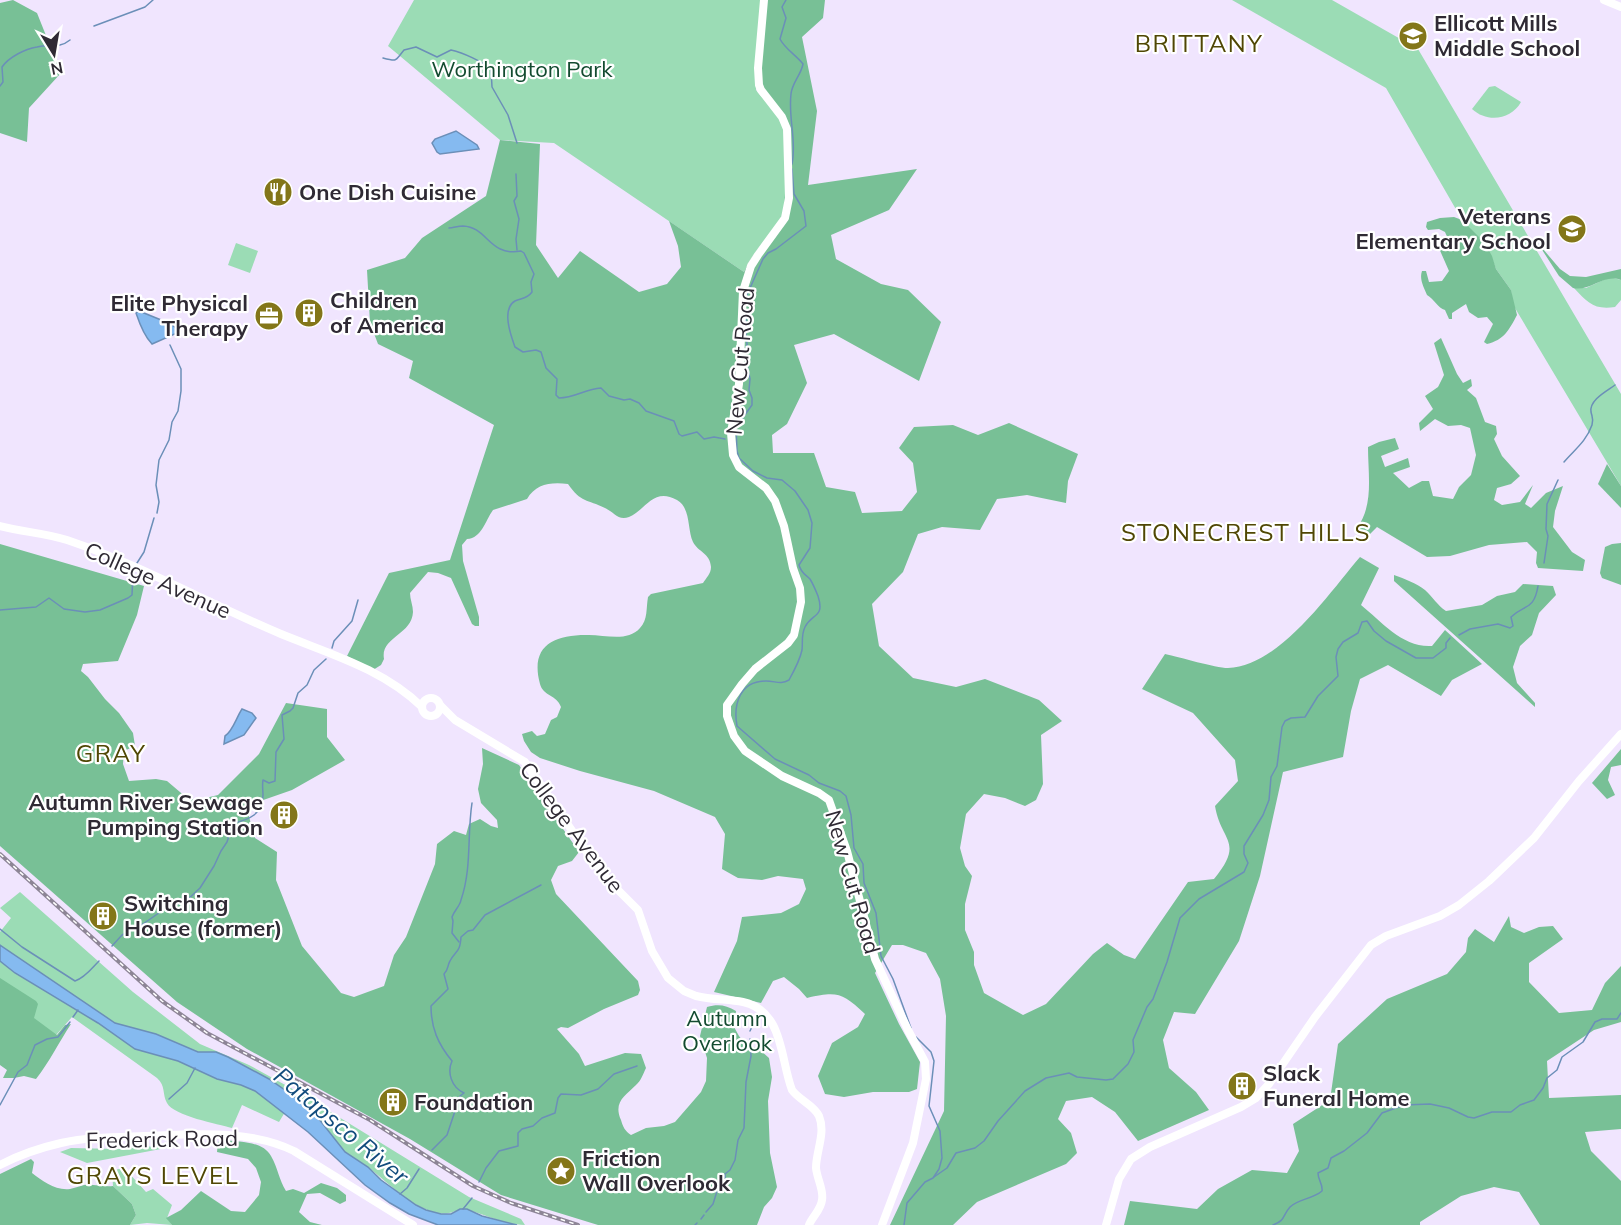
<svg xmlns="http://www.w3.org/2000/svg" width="1621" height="1225" font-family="Mulish,sans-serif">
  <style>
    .green { fill: #9bdcb5 }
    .forest { fill: #78c096 }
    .water { fill: #85baf0; stroke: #6b8fb8; stroke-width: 1.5 }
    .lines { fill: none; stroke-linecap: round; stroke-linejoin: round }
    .stream { stroke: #6b8fb8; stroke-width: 1.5 }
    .secondary { stroke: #fff; stroke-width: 8 }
    .rail-casing { stroke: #8d8596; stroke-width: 4 }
    .rail { stroke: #fff; stroke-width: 1.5; stroke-dasharray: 4.5; stroke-linecap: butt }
    .labels { text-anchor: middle; stroke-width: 4.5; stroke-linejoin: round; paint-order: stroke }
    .poi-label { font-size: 22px; font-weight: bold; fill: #2f2a34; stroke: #fff; text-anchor: start }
    .park-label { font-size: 22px; fill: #134b30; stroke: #fff }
    .street-label { font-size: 22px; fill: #2f2a34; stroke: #fff }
    .neighbourhood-label { font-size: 24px; letter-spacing: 1.5px; fill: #504704; stroke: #fff }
    .water-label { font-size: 24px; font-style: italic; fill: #124c7d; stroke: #fff }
  </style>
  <rect width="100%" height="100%" fill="#f0e5fe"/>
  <g class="green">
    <path d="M414,0H762L756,90C765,102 779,113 783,127C786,140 788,203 782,215C772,236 753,249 744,272L554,143L500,140L388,46Z"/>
    <path d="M1232,0H1332L1418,49L1621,394V486L1512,303L1511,290L1496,269L1488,248L1465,225L1386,88Z"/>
    <path d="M1495,86L1521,102C1511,120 1487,123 1472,109L1489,87Z"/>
    <path d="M236,243L258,251L250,273L228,265Z"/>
    <path d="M1610,277L1621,280V300L1615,307C1594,310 1588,303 1574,288H1586Z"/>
    <path d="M20,892L133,992L200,1044L249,1065L298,1092L469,1197L521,1219L525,1225C505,1225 487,1215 468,1210C457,1207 452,1216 437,1213C409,1206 391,1185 369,1168C361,1161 351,1158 343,1150C325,1132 316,1110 294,1097L279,1122L242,1105L232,1128C218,1124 174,1116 167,1103C162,1094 166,1086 157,1078L72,1017L48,1044L0,1029V932L11,918L0,908Z"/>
    <path d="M144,1146L166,1148L87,1163L60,1152L71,1148L119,1149Z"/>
    <path d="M122,1168L128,1172L146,1192L153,1189L172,1205L167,1218L172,1225L147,1223L130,1225L136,1215L132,1204L113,1186L112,1171Z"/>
  </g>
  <g class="forest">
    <path d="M13,0L37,13L61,73L29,108L27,142L0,133V3Z"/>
    <path d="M762,0H825L823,18L802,37L817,111L808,185L917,169L889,210L831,235L836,259L881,284L908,290L941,322L919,381L834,334L794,345L807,383L787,424L772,435L773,453H814L826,487L855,492L862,513L902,511L917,492L913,463L899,448L914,427L953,425L978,435L1009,423L1078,454L1068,481L1066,503L1027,495L997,499L980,530L942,527L918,534L903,572L872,604L879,646L913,678L956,687L985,679L1039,700L1062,721L1041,735L1043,784L1036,800L1025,806L1005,798L984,794L966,814L960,848L965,866L972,876L965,904V930L974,952V965L984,993L1023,1015L1046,1004L1093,954L1107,943L1124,955L1135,959L1188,882L1214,879C1245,841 1221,842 1215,806L1238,781L1235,760L1193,713L1142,689L1165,654C1180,657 1215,668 1228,668C1280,666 1329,593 1360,557L1379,568L1361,605C1382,622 1403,648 1432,646L1445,630L1482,664L1452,680L1441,696L1388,665L1360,679L1351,711L1343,757L1283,772L1260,876L1239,941L1195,1014L1174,1012L1163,1040L1169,1068L1196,1092L1209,1110L1138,1141L1115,1112L1092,1097L1066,1101L1058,1119L1071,1133L1077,1153L1066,1164L977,1202L953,1225H890L944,1111L946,1016L940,979L926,953L903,945H892L875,973L899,1024L920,1062L917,1089L909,1092H873L844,1097L825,1094L818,1076L832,1043L858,1027L865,1014C842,993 838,991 807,998L799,989L784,977L773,981L761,1003L714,992L737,941L742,917L781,913L799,904L806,889L803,879L778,876L762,880L738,878L722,869L725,834L715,817L654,791L580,771L540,758L531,752L524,741L522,734L532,731L537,736L545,734L551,720L557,717L561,707C557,695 543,696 540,684C530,647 552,635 586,635C603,634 627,643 640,628C648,620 646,608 648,597L651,594L703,583C706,578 711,574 711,567C710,553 698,552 693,542C687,529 691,508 677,500C653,487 646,510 629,517C618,521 614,512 605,508C587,499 581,503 568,484C550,482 536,484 527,499L493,510C485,521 482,538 467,539L462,545L463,561L479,617V626H475L472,624L451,578L438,573L428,572L410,593C410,599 413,606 413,612C412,635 380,637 384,659L381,665L373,670L347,656L389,573L450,560L494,425L409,378L413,361L378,344L370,323L367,270L405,258L422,238L486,196L500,140L540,144L536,245L558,278L580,251L639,292L667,284L681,267L678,246L669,221L744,272C753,249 772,236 782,215C787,206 786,138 783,127C778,109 758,100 755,81Z"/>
    <path d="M1454,217L1462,220L1485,243L1492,256L1496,269L1511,290L1517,315C1509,330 1504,340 1487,344L1484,342L1493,324L1487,317L1478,318L1469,312L1466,304L1452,313V319H1449L1445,310C1438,308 1434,299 1427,295C1424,288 1419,279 1422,271H1426L1429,282L1442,281L1449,271L1438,246L1441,243H1446L1448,239L1445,232L1439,229L1428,230L1426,227L1427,222L1440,218Z"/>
    <path d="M1537,242L1560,269L1570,276L1586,277L1621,269V280C1604,273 1590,292 1573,288L1559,276Z"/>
    <path d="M1441,338L1457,374L1463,383L1471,379L1472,386L1467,390L1476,398L1485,422L1496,426L1497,434L1494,439L1502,456L1520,476L1511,484L1497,488L1494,500L1502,505L1520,502L1533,485L1525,504L1531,508L1546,493L1563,486L1555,511L1553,527L1572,552L1585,560L1583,571L1538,568L1536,563L1537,552L1527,542L1489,545L1450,556L1427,557L1377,527L1366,538L1357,528C1374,505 1368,475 1368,447L1379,442L1395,438L1399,449L1381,456L1385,467L1408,458L1410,467L1393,473L1409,488L1422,481H1429L1433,496L1453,499L1459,487L1471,475L1476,455L1470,428L1461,425L1448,426L1435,419L1420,431L1419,423L1433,409L1425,396L1438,387L1444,375L1434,343Z"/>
    <path d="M1607,464L1621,486V508L1598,484Z"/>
    <path d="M1621,543V585L1602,578L1600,573L1605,547L1612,544Z"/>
    <path d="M0,544L144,586L137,615L118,661L83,664L81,671L88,677L105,699L119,713L133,733L135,746L124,751L123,764L129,781L156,779L167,781L187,798L197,800L218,795L259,754L286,703L327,709V737L345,760L292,790L246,806L255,838L277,852L276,880L302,946L341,993L354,997L384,986L394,955L406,937L435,864L437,844L454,831L466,835L469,824L480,819L491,826L498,828L497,820L481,803L478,789L483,764L482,748L519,765L579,852L572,861L558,866L551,880L556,894L638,981L640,990L638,995L604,1009L568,1028L561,1027L557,1029L579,1054L585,1066L625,1053L641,1054L646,1068C643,1074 641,1081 636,1085C625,1096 613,1102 621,1120C623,1127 625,1131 631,1135L646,1128L664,1126L675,1122L701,1092L706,1081L707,1058L700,1036L707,1007C718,1004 726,1005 736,1011L734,1027L739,1036L746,1045L758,1048L769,1058L772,1077L768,1101L770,1153L777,1187L772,1198L764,1207L757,1225H598L501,1195L410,1139L247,1049L177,1002L0,846Z"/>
    <path d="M1394,575C1405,579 1416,583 1425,590C1433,597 1437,605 1446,611L1482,605L1497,596L1515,592L1523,584L1553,586L1556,595L1539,613L1532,635L1520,646L1513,667L1517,683L1535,703V707L1394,581Z"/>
    <path d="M1621,749V765L1611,767L1608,780L1615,795L1607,799L1592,783Z"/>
    <path d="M1509,916L1511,927L1524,933L1539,927L1553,926L1563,939L1529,963V982L1559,1013L1592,1010L1605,983L1621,966V1022L1594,1030L1547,1061L1549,1098L1621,1095V1129L1585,1132L1591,1151L1621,1181V1225H1540L1519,1192L1494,1187L1461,1196L1420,1222V1225H1124L1130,1201L1197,1209L1218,1189L1252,1170L1287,1173L1299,1151L1293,1124L1330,1100L1338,1044L1387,999L1447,974L1466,952L1468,938L1475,929L1494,942Z"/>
    <path d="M0,978L36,1001L38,1004L34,1018L57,1035L65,1025L71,1024C59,1042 50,1061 36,1079L24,1076L14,1078H3L7,1070L0,1065Z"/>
    <path d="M224,1140C239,1142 263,1141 271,1156C278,1168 279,1180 286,1191L293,1189L304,1193L321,1183L337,1188L346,1195V1201L340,1204L320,1193L307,1194L299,1212L310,1222L322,1225H172L166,1218L181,1210L201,1191L231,1211L245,1212L259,1195L261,1182L256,1168L248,1159L217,1152L218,1142Z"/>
    <path d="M31,1159L34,1162L32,1173C42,1181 56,1191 70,1189C75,1188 80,1186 84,1185C94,1184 103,1187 113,1186L132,1204L136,1215L130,1225H0V1174Z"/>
  </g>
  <g class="water">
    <path d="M456,131L477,145L479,149L440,154L437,152L432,143L435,139Z"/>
    <path d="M139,311L171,324L178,330L177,333L152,344C145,337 139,322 136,313Z"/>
    <path d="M242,709L252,713L256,718L244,735L224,744L225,736C233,731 236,718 242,709Z"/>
    <path d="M0,945L115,1023L156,1034L198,1052H216L228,1057L269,1079L305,1104L315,1114L345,1152L368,1167L381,1180L416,1205L426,1210L441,1214H451L460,1209H467L482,1216L517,1225H438L409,1214L390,1203L365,1185L308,1132L255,1091L241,1085L217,1079L178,1061L135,1049L98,1023L15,973L0,961Z"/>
  </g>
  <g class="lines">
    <g class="stream">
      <path d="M786,0L782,7L786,18L780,39C785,49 796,55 803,64C801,75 792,83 791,94C788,118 797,141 792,164"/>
      <path d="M94,26L145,7L153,0"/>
      <path d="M383,58C398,62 395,61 404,50L416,47L437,57L451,50C464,53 481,61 491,69L492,87L508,115L517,143"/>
      <path d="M0,86L3,82L2,67C9,57 25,49 37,47C50,44 59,49 70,40"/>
      <path d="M516,174L517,196L514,201L519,219L516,239L517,250"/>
      <path d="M449,228C453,228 458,226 463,226C488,227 489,257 521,251L524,253L534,274L531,282L532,292C527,299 522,298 515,301C501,309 511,336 515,347L523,352L536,350L541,352L546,368L557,379L556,395L559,398C575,398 585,389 601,388L609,396L624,400L630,399L639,403L646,411L674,421L679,434L682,436L697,432L704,439L714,437L725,439"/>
      <path d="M746,297L763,259L768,253L776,249L806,226L804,211L794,194L792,169"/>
      <path d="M746,310V337L747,344L745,356L750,379L749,390L752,398V405L736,427L737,451L739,458L753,471L767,478L782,480L795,491L808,510L812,523L810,548L799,565C801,573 805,574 810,579C813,584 816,591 818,596C825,618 812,613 805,627C801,635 803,642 802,650C800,660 794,671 789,680C780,685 776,681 766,681C740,681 733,704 737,726L775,759L809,775L819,783L840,791L846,796L851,815L854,848L863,864L864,883L876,913L881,956L893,979L911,1028"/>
      <path d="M1564,462C1574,450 1586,442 1592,425C1594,419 1592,417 1591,412C1589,400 1607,391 1615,385"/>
      <path d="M157,513L159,502L156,485L159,460L169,440L172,422L178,411L181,391V369L170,345"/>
      <path d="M137,563L144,552L154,518"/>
      <path d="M1544,563L1548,536L1546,529L1547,504L1558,480"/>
      <path d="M0,610L36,607L49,598L64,609L85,612L100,610L128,598L132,595L133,573"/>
      <path d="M1459,635L1470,629L1498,624L1510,628L1513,626L1511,617C1524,604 1534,611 1538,586"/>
      <path d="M332,648L334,641L352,621L358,600"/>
      <path d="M0,929L22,947L75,981C85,978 92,968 99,961"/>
      <path d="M459,942L452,933L453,921L452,917C454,911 460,906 461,900C472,868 467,835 472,803"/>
      <path d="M112,946L122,935L143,924L166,908L186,901L200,888L214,866L221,851L227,842L233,823C249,820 263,814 263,795C263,790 262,785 263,780L269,783L275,781L276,752L284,739L282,715L290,711L293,708L298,693L307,685L314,670L326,659"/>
      <path d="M73,1017L78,1010"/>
      <path d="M750,1031L757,1016"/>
      <path d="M169,1099L187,1083L195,1068"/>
      <path d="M0,1105L18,1072L27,1065L35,1045L47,1039L58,1037L70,1022"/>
      <path d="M432,1150L447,1135L460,1096L464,1093C451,1087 447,1072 452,1061C438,1044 431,1028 431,1006L448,989L444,974C449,969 447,966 450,961C456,950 460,953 461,937L468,931L473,930L485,915L541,885"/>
      <path d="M934,1177L947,1168L956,1153L975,1148L984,1141L998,1121L1025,1091L1046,1078L1069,1073L1077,1077L1106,1080L1113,1079L1128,1064L1134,1052L1133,1040L1147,1007L1153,999L1167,962L1180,918L1199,899L1244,872L1248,863L1244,854V846L1263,815L1269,800L1271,777L1277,766L1282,727L1285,721L1291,718L1305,717L1318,696L1338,676L1336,657L1338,649L1343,642L1358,633L1362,622L1367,621L1374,631L1386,641L1416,658H1433L1446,648V643L1450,638"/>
      <path d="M479,1182L486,1168L499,1151L518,1146V1133L522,1129L533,1126L542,1118L555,1113L558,1098L561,1094L581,1095L598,1089L614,1074L637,1066"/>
      <path d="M400,1194L407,1188L419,1169"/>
      <path d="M463,1209L472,1198"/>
      <path d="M706,1212L713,1204L718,1188L725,1183V1174L730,1170L735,1160L738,1140L744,1128L746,1082L751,1056L750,1039"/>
      <path d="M701,1219L704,1215"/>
      <path d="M695,1225L697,1223"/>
      <path d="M904,1225L907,1203L925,1182L933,1178L939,1169L942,1158L940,1131L929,1106L934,1061L931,1052L916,1037"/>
      <path d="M1273,1225C1286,1220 1282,1216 1290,1207C1298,1199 1313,1199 1322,1191C1323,1184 1318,1180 1318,1173L1328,1168L1331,1158L1344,1151L1367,1133L1382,1113L1404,1105L1430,1104L1449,1108L1468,1117L1474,1118L1492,1112H1511L1520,1105L1534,1100L1543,1088L1547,1078L1557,1070L1562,1057L1583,1042L1595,1022L1602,1019H1617L1621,1013"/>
    </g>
    <g class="secondary">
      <path d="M764,0L758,68L759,85L761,90L782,117L787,129L789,198L785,218L758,255L751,266L743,291L739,384L731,433L733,455L739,467L766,488L775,501L784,526L793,568L800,588L801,602L794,635L788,643L755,669L742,684L727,705V716L734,736L745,751L782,776L819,793L829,800L847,851L875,959L908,1030L925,1062L926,1079L913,1143L882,1225"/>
      <path d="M1604,0L1621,7"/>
      <path d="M0,526C22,532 46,533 67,540C141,565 209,604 281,634C330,654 383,669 422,707"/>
      <circle cx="431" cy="707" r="9"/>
      <path d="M440,705L455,720L525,762L588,854L608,880L638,910L652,951L668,978L684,991L696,996C712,1000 728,999 743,1002C784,1011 780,1059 792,1090C799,1100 814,1105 819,1116C826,1133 816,1151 816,1168C817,1179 824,1190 822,1200C821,1210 812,1217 809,1225"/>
      <path d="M0,1165C19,1155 39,1148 61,1143C88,1137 116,1137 144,1136C193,1134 249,1129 294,1151L413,1225"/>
      <path d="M1106,1225L1119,1179L1131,1159L1150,1147L1241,1107L1256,1098L1269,1084L1315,1017L1371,945L1386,936L1440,916L1459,905L1489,881L1534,838L1579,781L1621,734"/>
    </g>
    <g class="rail-casing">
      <path id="rail" d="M0,854L162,1001L207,1033L370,1120L473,1186L511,1203L578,1225"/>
    </g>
    <use href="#rail" class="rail"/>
  </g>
  <defs>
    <g id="school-disc" transform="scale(1.5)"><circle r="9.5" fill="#837619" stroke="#fff"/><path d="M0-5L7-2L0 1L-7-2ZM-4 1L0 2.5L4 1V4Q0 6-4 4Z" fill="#fff"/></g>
    <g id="restaurant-disc" transform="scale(1.5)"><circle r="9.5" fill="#837619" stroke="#fff"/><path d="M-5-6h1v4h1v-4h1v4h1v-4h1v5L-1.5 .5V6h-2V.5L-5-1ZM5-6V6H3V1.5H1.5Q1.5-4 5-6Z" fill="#fff"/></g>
    <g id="building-disc" transform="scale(1.5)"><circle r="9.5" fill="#837619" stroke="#fff"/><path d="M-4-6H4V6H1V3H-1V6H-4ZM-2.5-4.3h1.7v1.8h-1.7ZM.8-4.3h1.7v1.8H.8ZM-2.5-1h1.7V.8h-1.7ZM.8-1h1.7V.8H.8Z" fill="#fff"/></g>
    <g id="office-disc" transform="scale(1.5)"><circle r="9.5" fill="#837619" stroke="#fff"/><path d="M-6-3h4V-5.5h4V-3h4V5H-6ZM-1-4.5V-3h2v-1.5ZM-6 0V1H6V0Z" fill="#fff"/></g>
    <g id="sight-disc" transform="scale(1.5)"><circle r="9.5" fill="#837619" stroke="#fff"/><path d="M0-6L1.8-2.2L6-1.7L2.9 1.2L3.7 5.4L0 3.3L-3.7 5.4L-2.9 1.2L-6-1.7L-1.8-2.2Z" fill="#fff"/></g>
  </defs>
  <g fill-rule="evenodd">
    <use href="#school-disc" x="1413" y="36"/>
    <use href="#restaurant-disc" x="278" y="192"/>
    <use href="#school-disc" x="1572" y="229"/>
    <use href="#building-disc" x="309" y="313"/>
    <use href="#office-disc" x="269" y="316"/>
    <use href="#building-disc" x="284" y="815"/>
    <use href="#building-disc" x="103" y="916"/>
    <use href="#building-disc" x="1242" y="1086"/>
    <use href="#building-disc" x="393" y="1102"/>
    <use href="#sight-disc" x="561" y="1171"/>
  </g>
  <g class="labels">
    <g class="poi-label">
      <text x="1434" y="31">Ellicott Mills<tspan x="1434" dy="25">Middle School</tspan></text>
      <text x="299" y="200">One Dish Cuisine</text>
      <text x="1551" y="224" text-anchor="end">Veterans<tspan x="1551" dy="25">Elementary School</tspan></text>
      <text x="330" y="308">Children<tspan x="330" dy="25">of America</tspan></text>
      <text x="248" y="311" text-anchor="end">Elite Physical<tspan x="248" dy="25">Therapy</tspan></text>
      <text x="263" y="810" text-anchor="end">Autumn River Sewage<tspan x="263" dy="25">Pumping Station</tspan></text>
      <text x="124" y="911">Switching<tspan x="124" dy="25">House (former)</tspan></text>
      <text x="1263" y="1081">Slack<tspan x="1263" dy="25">Funeral Home</tspan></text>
      <text x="414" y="1110">Foundation</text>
      <text x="582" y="1166">Friction<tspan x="582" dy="25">Wall Overlook</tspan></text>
    </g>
    <g class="park-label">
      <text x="522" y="77">Worthington Park</text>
      <text x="727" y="1026">Autumn<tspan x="727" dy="25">Overlook</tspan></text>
    </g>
    <g class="street-label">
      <text transform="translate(740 361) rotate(-85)" y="8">New Cut Road</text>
      <text transform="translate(158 580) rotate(24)" y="8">College Avenue</text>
      <text transform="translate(572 827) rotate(53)" y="8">College Avenue</text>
      <text transform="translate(853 882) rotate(74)" y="8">New Cut Road</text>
      <text transform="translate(162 1139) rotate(-1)" y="8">Frederick Road</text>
    </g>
    <g class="neighbourhood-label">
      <text x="1199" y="52">BRITTANY</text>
      <text x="1246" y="541">STONECREST HILLS</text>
      <text x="111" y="762">GRAY</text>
      <text x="153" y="1184">GRAYS LEVEL</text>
    </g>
    <g class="water-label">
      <text transform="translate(341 1126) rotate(40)" y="8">Patapsco River</text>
    </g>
  </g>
  <g transform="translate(54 54) rotate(169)" stroke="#ffffff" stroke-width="4.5" paint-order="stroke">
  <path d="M0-4.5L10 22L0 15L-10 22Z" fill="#2f2a34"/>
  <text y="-9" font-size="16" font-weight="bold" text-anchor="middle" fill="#2f2a34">N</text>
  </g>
</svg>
